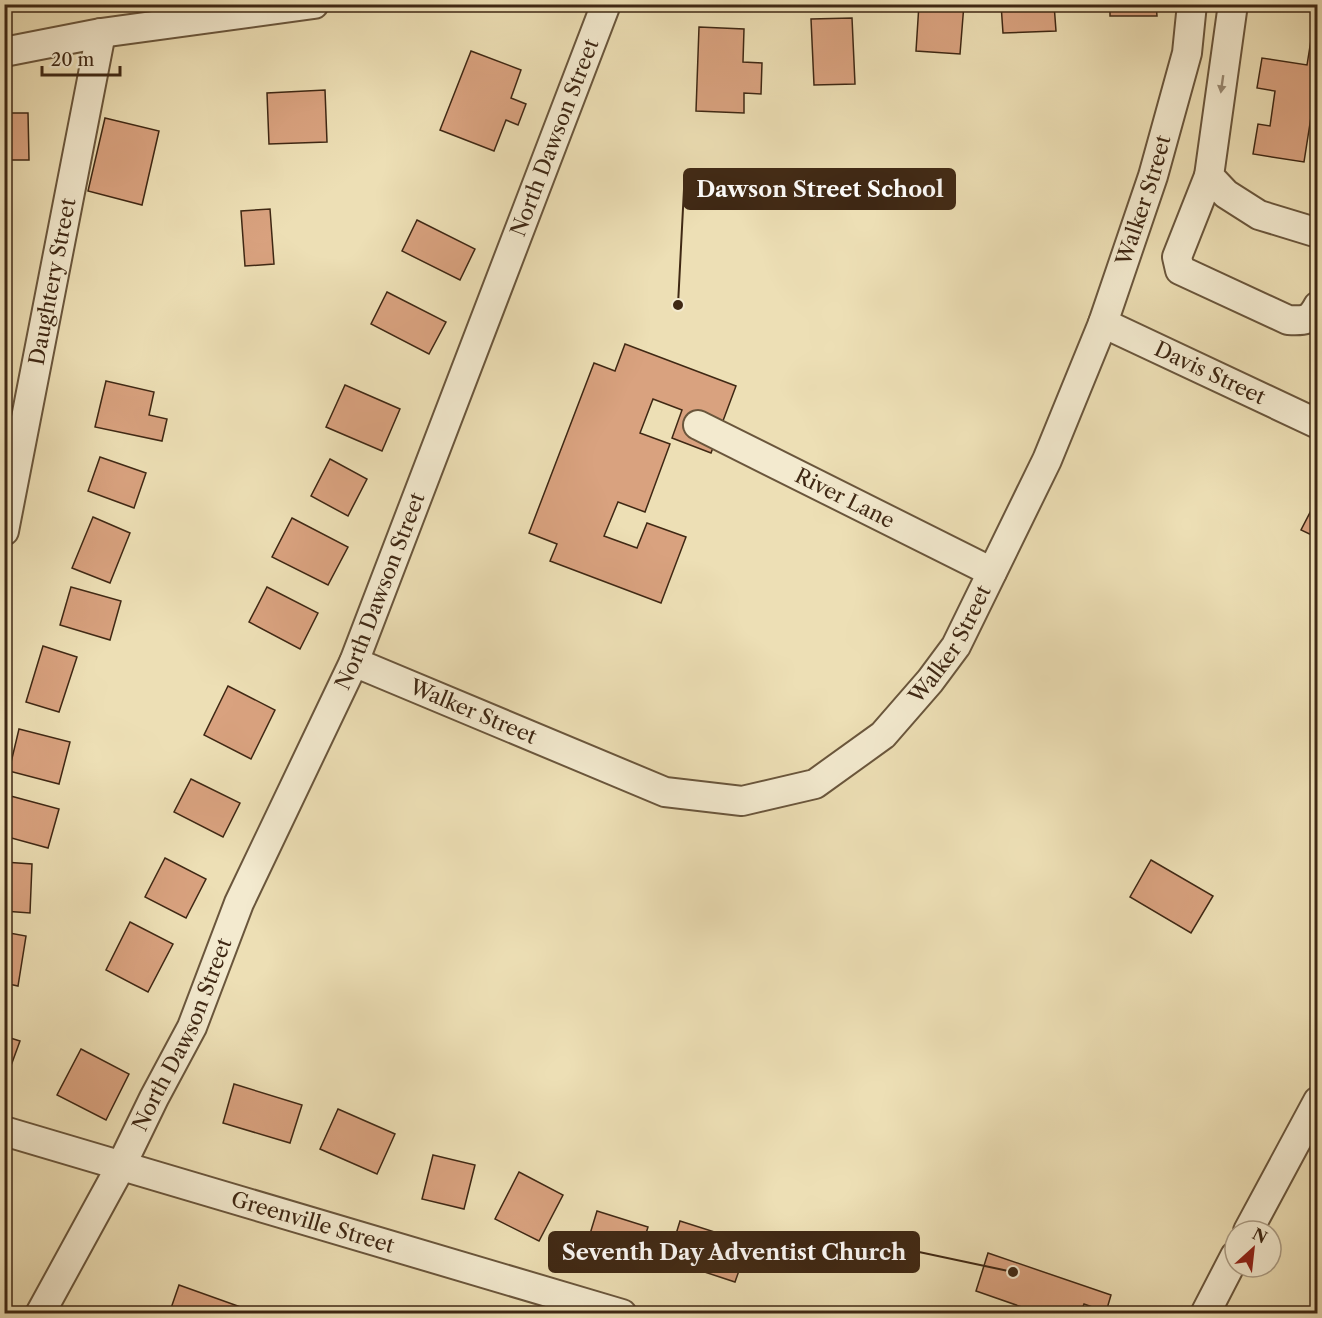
<svg xmlns="http://www.w3.org/2000/svg" width="1322" height="1318" font-family="'Libre Caslon Text',serif">
  <style>
    .building { fill: #d9a27f; stroke: #3f2814; stroke-width: 1.5 }
    .lines { fill: none; stroke-linecap: round; stroke-linejoin: round }
    .minor-casing { stroke: #6a563c; stroke-width: 32 }
    .minor { stroke: #f3eacf; stroke-width: 28 }
    .oneway { fill: #998972 }
    .labels { text-anchor: middle; stroke-width: 4.5; stroke-linejoin: round; paint-order: stroke }
    .street-label { font-size: 21px; fill: #3f2814; stroke: #f3eacf }
    .leader { fill: none; stroke: #3f2814; stroke-width: 2 }
    .callout-dot { fill: #3f2814; stroke: #f3eacf; stroke-width: 2 }
    .callout { fill: #3f2814; stroke: #3f2814; stroke-width: 2 }
    .callout-label { font-size: 22px; text-anchor: middle; font-weight: bold; fill: #fff }
  </style>
  <rect width="100%" height="100%" fill="#eddfb5"/>
  <filter id="stains"><feTurbulence type="fractalNoise" baseFrequency=".00333" numOctaves="4"/><feColorMatrix values="0 0 0 0 .2 0 0 0 0 .09 0 0 0 0 .02 0 0 0 .5 -.17"/></filter>
  <radialGradient id="worn" r=".72"><stop offset=".6" stop-color="#630" stop-opacity="0"/><stop offset="1" stop-color="#630" stop-opacity=".3"/></radialGradient>
  <g class="building">
    <path d="M919,4H964L960,54L916,51Z"/>
    <path d="M1001,4H1054L1056,31L1003,33Z"/>
    <path d="M1110,4H1156L1157,16H1110Z"/>
    <path d="M1315,15H1318V118L1311,117L1304,162L1253,154L1258,124L1270,126L1275,91L1257,88L1262,58L1307,65Z"/>
    <path d="M852,18L855,84L814,85L811,19Z"/>
    <path d="M699,27L744,29L743,62L762,63L761,94L744,93V113L696,111Z"/>
    <path d="M471,51L521,70L511,98L526,104L518,125L506,120L494,151L440,130Z"/>
    <path d="M325,90L327,142L269,144L267,93Z"/>
    <path d="M4,113H28L29,160H4Z"/>
    <path d="M105,118L159,131L142,205L88,191Z"/>
    <path d="M270,209L274,264L245,266L241,211Z"/>
    <path d="M417,220L475,249L460,280L402,251Z"/>
    <path d="M387,292L446,322L429,354L371,324Z"/>
    <path d="M625,344L736,386L711,453L672,438L682,410L653,399L640,433L670,444L645,512L618,502L604,536L637,548L647,523L686,537L661,603L550,561L557,544L529,533L594,363L615,371Z"/>
    <path d="M106,381L154,392L149,415L167,419L162,441L95,427Z"/>
    <path d="M345,385L400,409L382,451L326,427Z"/>
    <path d="M100,457L146,473L134,508L88,491Z"/>
    <path d="M330,459L367,479L348,516L311,496Z"/>
    <path d="M1318,497V538L1301,530Z"/>
    <path d="M93,517L130,533L110,583L72,568Z"/>
    <path d="M292,518L348,547L328,585L272,557Z"/>
    <path d="M71,587L121,601L110,640L60,625Z"/>
    <path d="M267,587L318,613L300,649L249,622Z"/>
    <path d="M43,646L77,657L59,712L26,702Z"/>
    <path d="M228,686L275,710L251,759L204,735Z"/>
    <path d="M19,729L70,742L59,784L9,771Z"/>
    <path d="M191,779L240,803L223,837L174,812Z"/>
    <path d="M7,795L59,809L48,848L4,836V803Z"/>
    <path d="M165,858L206,879L186,918L145,897Z"/>
    <path d="M1151,860L1213,896L1191,933L1130,897Z"/>
    <path d="M4,862L32,864L30,913L4,911Z"/>
    <path d="M130,922L173,944L148,992L106,970Z"/>
    <path d="M4,932L26,936L18,986L4,983Z"/>
    <path d="M4,1036L20,1041L5,1082H4Z"/>
    <path d="M81,1049L129,1074L106,1120L57,1095Z"/>
    <path d="M234,1084L302,1105L290,1143L223,1123Z"/>
    <path d="M338,1109L395,1134L377,1174L320,1149Z"/>
    <path d="M433,1155L475,1165L464,1209L422,1199Z"/>
    <path d="M519,1172L563,1195L539,1241L495,1219Z"/>
    <path d="M597,1211L648,1227L637,1263L586,1247Z"/>
    <path d="M680,1221L771,1250L764,1272L741,1265L735,1282L668,1260Z"/>
    <path d="M988,1253L1111,1295L1106,1312L1084,1304L1080,1314H1042L976,1291Z"/>
    <path d="M179,1285L249,1310L248,1314H169Z"/>
  </g>
  <g class="lines">
    <g class="minor-casing">
      <g id="minor">
        <path d="M1233,4L1209,176L1226,194L1259,215L1318,233"/>
        <path d="M4,52L101,33L314,4"/>
        <path d="M1209,176L1177,257L1180,270L1288,320C1304,321 1310,321 1318,306"/>
        <path id="s1" d="M1103,323L1318,424"/>
        <path id="s2" d="M698,425L992,572"/>
        <path id="s3" d="M4,531L101,33"/>
        <path id="s4" d="M354,662L665,792L742,801L815,784L883,735L930,681L956,646L1047,460L1103,323L1153,176L1187,53L1192,4"/>
        <path id="s5" d="M4,1131L622,1314"/>
        <path d="M1248,1231L1318,1101"/>
        <path id="s6" d="M40,1314L121,1166L154,1098L192,1027L239,903L354,662L606,4"/>
        <path d="M1205,1314L1235,1256"/>
      </g>
    </g>
    <use href="#minor" class="minor"/>
  </g>
  <defs><path id="oneway-solid" d="M-6-.8H1V-3.2L6.5 0L1 3.2V.8H-6Z" transform="scale(1.5)"/></defs>
  <use class="oneway" href="#oneway-solid" transform="translate(1222 84) rotate(98)"/>
  <g class="labels">
    <g class="street-label">
      <text dy="7" stroke="none"><textPath href="#s6" startOffset="1286">North Dawson Street</textPath></text>
      <text dy="7" stroke="none"><textPath href="#s4" startOffset="1173">Walker Street</textPath></text>
      <text dy="7" stroke="none"><textPath href="#s3" startOffset="254">Daughtery Street</textPath></text>
      <text dy="7" stroke="none"><textPath href="#s1" startOffset="118">Davis Street</textPath></text>
      <text dy="7" stroke="none"><textPath href="#s2" startOffset="164">River Lane</textPath></text>
      <text dy="7" stroke="none"><textPath href="#s6" startOffset="800">North Dawson Street</textPath></text>
      <text dy="7" stroke="none"><textPath href="#s4" startOffset="687">Walker Street</textPath></text>
      <text dy="7" stroke="none"><textPath href="#s4" startOffset="129">Walker Street</textPath></text>
      <text dy="7" stroke="none"><textPath href="#s6" startOffset="314">North Dawson Street</textPath></text>
      <text dy="7" stroke="none"><textPath href="#s5" startOffset="322">Greenville Street</textPath></text>
    </g>
  </g>
  <path class="leader" d="M678 305L684 189M1013 1272L919 1252"/>
  <g class="callout-dot">
    <circle cx="678" cy="305" r="6"/>
    <circle cx="1013" cy="1272" r="6"/>
  </g>
  <g class="callout">
    <rect x="684" y="169" width="271" height="40" rx="6"/>
    <rect x="549" y="1232" width="370" height="40" rx="6"/>
  </g>
  <g class="callout-label">
    <text x="820" y="197">Dawson Street School</text>
    <text x="734" y="1260">Seventh Day Adventist Church</text>
  </g>
  <rect width="1322" height="1318" fill="none" stroke="#eddfb5" stroke-width="24"/>
  <rect x="6" y="6" width="1310" height="1306" fill="none" stroke="#3f2814" stroke-width="3"/>
  <rect x="12" y="12" width="1298" height="1294" fill="none" stroke="#3f2814" stroke-width="1.5"/>
  <g transform="translate(1253 1249) rotate(27)"><circle r="28" fill="#f3eacf" stroke="#ab9c84" stroke-width="1.5"/>
  <path d="M0-4.5L10 22L0 15L-10 22Z" fill="#8f2418"/>
  <text y="-9" font-size="16" font-weight="bold" text-anchor="middle" fill="#3f2814">N</text>
  </g>
  <path d="M42 66v9h78v-9" fill="none" stroke="#3f2814" stroke-width="3"/>
  <text x="51" y="66" font-size="18" fill="#3f2814" stroke="#f3eacf" stroke-width="4.5" paint-order="stroke">20 m</text>
  <rect width="100%" height="100%" filter="url(#stains)"/>
  <rect width="100%" height="100%" fill="url(#worn)"/>
</svg>
